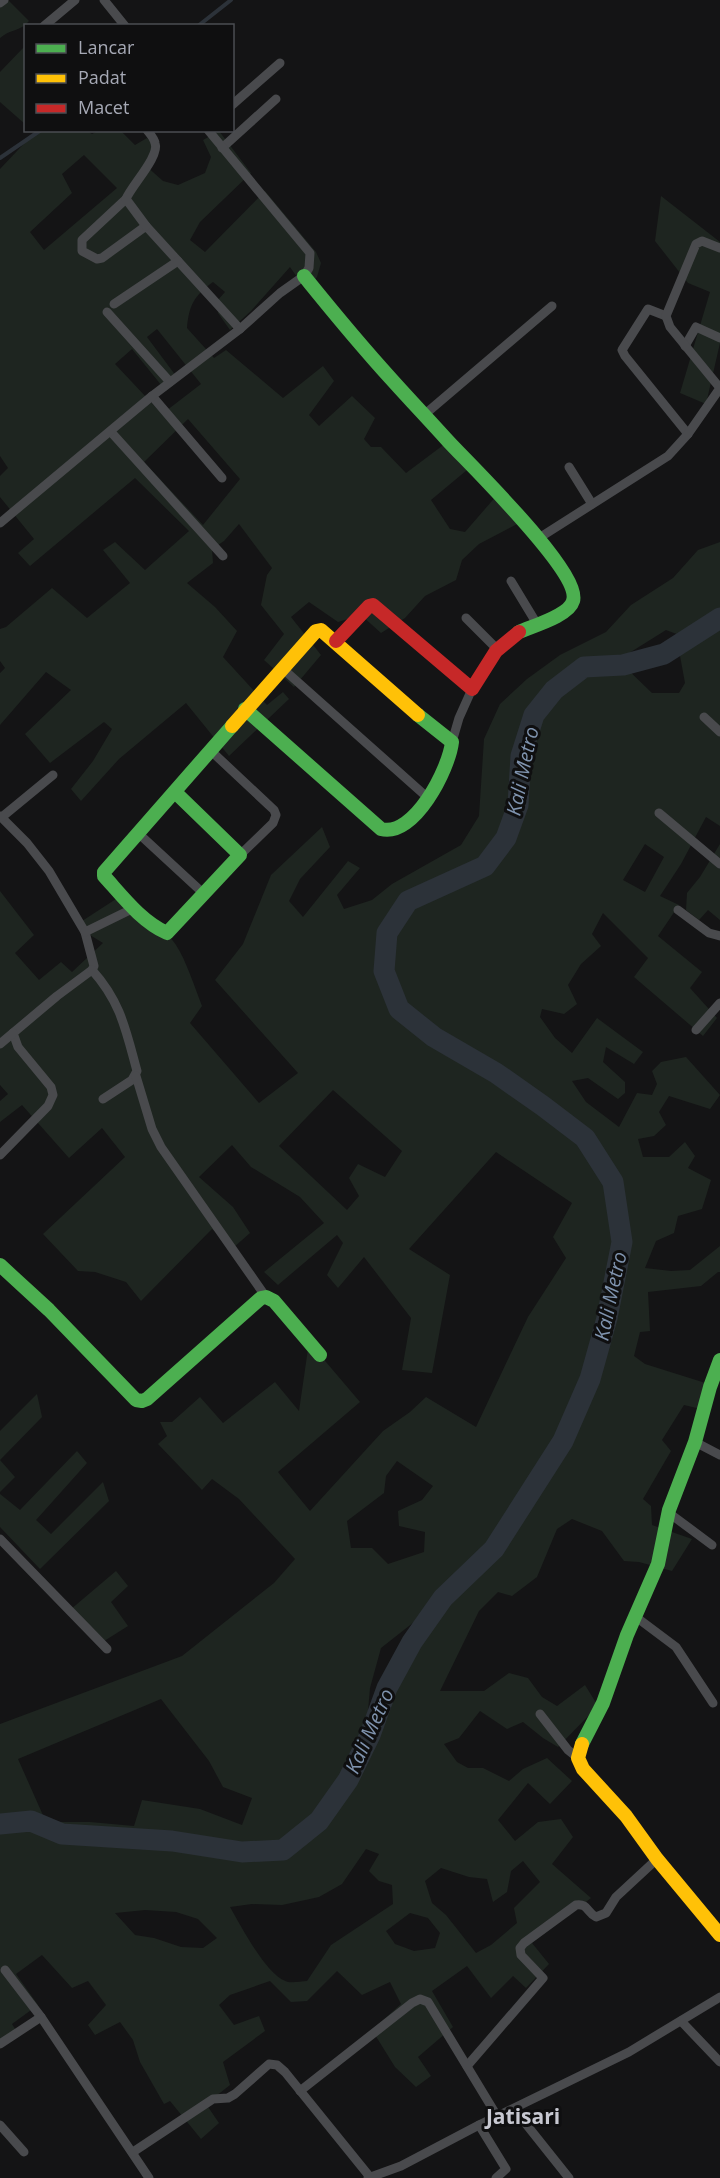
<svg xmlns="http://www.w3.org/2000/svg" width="720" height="2178" viewBox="0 0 720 2178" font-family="'Open Sans',sans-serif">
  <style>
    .green { fill: #1e2520; fill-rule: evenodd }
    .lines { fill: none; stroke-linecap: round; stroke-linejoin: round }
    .stream { stroke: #2c3239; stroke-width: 4 }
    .river { stroke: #2c3239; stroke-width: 21 }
    .street { stroke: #494a4d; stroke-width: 9 }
    .fast { stroke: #4caf50; stroke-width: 14 }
    .slow { stroke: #ffc107; stroke-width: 14 }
    .jam { stroke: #c62828; stroke-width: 14 }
    .labels { text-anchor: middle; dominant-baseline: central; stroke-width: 6; stroke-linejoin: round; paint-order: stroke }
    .water-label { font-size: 20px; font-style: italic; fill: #7f93ae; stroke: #0f0f10 }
    .quarter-label { font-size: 21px; font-weight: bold; fill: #c7c8d1; stroke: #0f0f10 }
  </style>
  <rect width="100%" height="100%" fill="#141415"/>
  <!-- green -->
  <g class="green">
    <path d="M8,0L29,21C20,32 10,29 0,38V6Z"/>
    <path d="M25,46V124L0,102V72Z"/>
    <path d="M33,131H88L92,134L98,131H121L135,145L147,138L159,149L145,165L163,181L178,185L205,173L211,157L203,140L219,131L251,173L200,222L190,240L205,252L265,191L316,252L321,263L317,277L306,290L290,267L251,311L230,330L218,313L217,301L225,292L213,282C194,296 189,305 187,328L214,358L226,350L283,398L323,366L334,381L309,415L319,426L352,396L375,418L364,439L371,447H381L406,473L450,440L473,465L431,500L450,529L465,532L498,494L525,520L479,544L462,560L456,580L425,596L405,618L381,633L361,615L338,622L309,602L291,617L321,655L294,687L264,660L284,634L261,605L267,575L272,568L239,524L224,541L212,549L213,563L187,583L215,607L237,631L223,657L267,705L283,692L289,699L229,756L186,703L119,759L81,801L71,789L93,761L112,729L104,722L50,763L25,734L71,690L46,672L0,725V673L5,668L0,661V629L6,627L52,588L87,618L130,583L103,550L115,542L145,570L189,531L135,478L30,566L18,553L34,539L0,497V476L8,468L0,456V169L35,132ZM84,155L117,188L44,250L30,232L72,193L62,174ZM157,329L201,384L162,414L115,364L132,349L166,391L179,380L147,337ZM188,419L240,479L203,525L144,462Z"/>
    <path d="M661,196L720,242V343L706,404L680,393L710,292L688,283L655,241Z"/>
    <path d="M720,542V826L706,817L681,864L660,896L679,905L658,936L702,972L690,988L717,1018L703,1036L634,977L648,958L603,913L592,934L601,946L581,964L568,985L577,1004L564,1014L542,1009L540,1017L555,1038L572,1053L597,1018L643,1052L634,1064L606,1047L603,1062L625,1082V1093L618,1099L588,1078L572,1081L586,1102L619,1127L637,1093L652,1095L657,1084L652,1071L661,1062L686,1057L720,1095L710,1109L669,1096L659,1112L666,1125L654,1136L638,1139L643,1157H669L685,1142L695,1156L688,1168L711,1180L702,1209L678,1216L674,1233L656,1241L645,1268L671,1271L690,1270L720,1246V1272H718L701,1286L648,1292L650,1331L640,1332L634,1356L645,1364L715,1386L705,1410L684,1405L662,1440L671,1451L643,1499L651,1506L652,1525L692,1539L672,1571L639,1562L624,1561L602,1531L572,1519L557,1529L537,1577L512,1596L498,1592L479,1611L440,1691H484L509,1673L528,1678L542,1697L557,1706L585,1685L598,1706L558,1747L543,1738L523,1722L507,1729L480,1711L459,1738L444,1744L457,1762L468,1768H483L509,1781L523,1769L547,1758L572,1781L550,1804L528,1783L498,1820L515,1841L538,1822L561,1819L573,1837L552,1864L591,1898L532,1943L549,1964L526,1988L513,1976L491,1998L467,1966L432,1991L453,2027L418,2057L431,2076L416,2087L395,2067L372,2030L401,2004L390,1982L362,1995L337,1971L307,2001L291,2002L270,1981L230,1995L219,2005L234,2025L259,2016L265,2031L223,2062L230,2085L206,2104L219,2123L201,2139L170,2101L164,2104L140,2062L133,2040L120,2022L95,2035L88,2025L106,2005L88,1981L72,1988L42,1955L16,1974L38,2005L12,2024L17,2032L0,2045V1724L182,1656L274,1583L295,1559L239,1499L212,1479L202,1490L158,1444L167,1436L160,1422H172L200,1397L223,1423L275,1382L299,1411L309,1342L360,1402L278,1472L310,1511L383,1431L410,1412L426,1397L476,1427L528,1317L566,1258L553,1237L572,1203L496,1152L409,1249L450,1275L432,1373L402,1370L411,1318L364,1257L338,1288L327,1275L343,1243L337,1235L278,1285L264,1272L324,1223L300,1197L251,1167L232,1145L199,1177L233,1207L250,1233L233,1248L212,1229L141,1301L126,1282L95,1272L78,1271L43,1234L125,1157L102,1128L69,1158L22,1105L0,1122V1101L8,1094L0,1085V891L34,935L15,953L39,980L61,962L72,972L103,943L85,932L79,923L116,899C135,910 164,926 176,945C186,960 195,988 202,1006L190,1023L259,1103L298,1073L215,980L243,944L271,875L322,827L330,847L300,879L289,901L303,917L348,861L360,868L337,895L344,909L372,900L392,884L461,845L479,816L484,739L500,704L527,679L560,655L606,632L631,605L673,578L698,550ZM666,630L687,638L678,645L685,683L679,693H652L623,665H610ZM645,844L664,857L645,892L623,880ZM333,1090L402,1151L385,1177L358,1164L349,1178L359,1196L347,1210L279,1146ZM397,1461L433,1486L422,1500L398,1511L399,1526L425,1532L424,1552L388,1564L372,1548H351L347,1521L384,1493L386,1476ZM442,1600L412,1642L387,1688L370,1735L366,1734L370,1688L381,1648ZM161,1699L209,1761L223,1787L252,1798L242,1825L200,1809L142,1800L134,1826L90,1822H46L18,1759ZM366,1849L379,1854L369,1871L379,1881L392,1885L393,1904L331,1945L307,1981C302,1981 294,1983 288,1982C267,1977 241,1926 230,1907L252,1904L282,1905L319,1897L342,1884ZM523,1861L540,1882L514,1908L517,1923L491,1945L476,1953L446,1915L432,1903L425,1881L441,1868L469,1877L487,1879L493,1902L507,1892L511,1871ZM145,1910L176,1912L198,1919L217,1938L203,1948L181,1947L154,1938L135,1935L115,1913ZM410,1913L428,1918L440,1933L435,1948L414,1951L395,1944L386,1931Z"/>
    <path d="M720,844V920L708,910L699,920L686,910L687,893L700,877Z"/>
    <path d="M37,1394L42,1417L0,1460V1431Z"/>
    <path d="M77,1451L87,1463L36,1520L51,1534L103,1482L109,1501L40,1569L0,1527V1494L20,1510Z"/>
    <path d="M0,1460L15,1477L0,1492Z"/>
    <path d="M116,1571L128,1586L111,1602L128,1626L101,1643L70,1610Z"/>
  </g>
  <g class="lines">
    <!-- stream -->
    <g class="stream">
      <path d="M198,26L231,0"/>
      <path d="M0,158L41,130"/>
    </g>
    <!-- river -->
    <path class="river" d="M0,1824L31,1821L62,1834L172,1841L242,1852L283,1850L319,1821L348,1780L370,1735L387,1688L412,1642L443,1598L494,1549L563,1441L590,1379L607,1318L622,1242L613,1182L585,1138L543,1106L496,1073L434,1037L399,1009L384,971L387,933L408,901L485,866L506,838L518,805L521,756L534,715L554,690L584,667L623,665L664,654L720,618"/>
    <!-- street -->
    <g class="street">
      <path d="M104,0L125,26"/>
      <path d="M0,3L4,0"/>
      <path d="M44,26L75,0"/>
      <path d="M232,105L280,63"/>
      <path d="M222,148L276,99"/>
      <path d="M126,199L82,240V251L97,259L102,258L146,226L240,329"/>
      <path d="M146,226L126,199C132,185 160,156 155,143C154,138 150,134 147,130"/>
      <path d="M114,304L178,261"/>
      <path d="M107,312L170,382"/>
      <path d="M666,316L648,309L622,350L625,356L688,434"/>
      <path d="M685,346L696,327L720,338"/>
      <path d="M152,396L222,478"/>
      <path d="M424,415L552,306"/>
      <path d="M111,432L223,556"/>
      <path d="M569,467L592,504"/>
      <path d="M0,523L152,396L240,329L280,293L304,276L309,268L310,253L208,130"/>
      <path d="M539,538L668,456L688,434L720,388L670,327L666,316L696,244L702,241L720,248"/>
      <path d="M511,581L537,624"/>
      <path d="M466,618L497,649"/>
      <path d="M282,668L428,798"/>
      <path d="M704,717L720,732"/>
      <path d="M452,742L459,718L472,689"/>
      <path d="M210,750L274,810L276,815L273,823L240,855"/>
      <path d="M659,813L720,864"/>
      <path d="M0,816L27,843L49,871L85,932L94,966L92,970L57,996L13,1033L18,1047L51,1087L53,1095L48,1106L0,1155"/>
      <path d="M2,817L53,775"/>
      <path d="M138,833L203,893"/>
      <path d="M678,910L709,933L720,936"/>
      <path d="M85,932L134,908"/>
      <path d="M92,970C121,1002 126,1031 137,1071L132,1080L103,1099"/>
      <path d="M696,1030L720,1003"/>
      <path d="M0,1044L13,1033"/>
      <path d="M136,1076L152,1129L161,1147L266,1297"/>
      <path d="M695,1442L720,1455"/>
      <path d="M669,1513L712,1545"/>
      <path d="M0,1539L107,1649"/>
      <path d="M636,1617L676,1647L713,1703"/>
      <path d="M540,1714L568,1750L578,1758"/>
      <path d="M5,1970L41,2017"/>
      <path d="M681,2021L720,2062"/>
      <path d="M0,2044L41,2017L149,2178"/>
      <path d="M467,2066L543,1978L521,1955L520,1948L524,1943L576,1905C588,1903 587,1913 596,1917L606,1913L616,1897L657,1859"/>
      <path d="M300,2091L412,2003L420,1999L428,2002L497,2116"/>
      <path d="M514,2109L569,2178"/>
      <path d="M0,2125L24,2152"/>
      <path d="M479,2125L506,2169L496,2178"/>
      <path d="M133,2152L213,2099L228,2098L235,2094L269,2064L277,2065L285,2072L370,2177"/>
      <path d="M368,2178L401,2166L479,2125L629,2052L720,1997"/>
    </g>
    <!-- fast -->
    <g class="fast">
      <path d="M304,276C333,312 362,347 393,381C411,401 430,421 448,441C470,465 582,573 573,601C569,616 532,626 519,632"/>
      <path d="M245,709L381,829C414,838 449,769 452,742L418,715"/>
      <path d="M175,792L240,855L167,933C141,921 123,897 104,876V872L232,726"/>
      <path d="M0,1265L49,1310L136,1400L142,1401L147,1399L261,1298L266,1297L274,1301L320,1355"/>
      <path d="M582,1744L603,1703L627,1635L658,1564L669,1510L695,1442L710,1387L720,1360"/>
    </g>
    <!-- slow -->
    <g class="slow">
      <path d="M232,726L316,631L321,630L418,715"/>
      <path d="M582,1744L578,1758L583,1769L626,1816L657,1859L720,1935"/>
    </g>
    <!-- jam -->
    <path class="jam" d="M336,641L369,606L373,605L472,689L496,651L519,632"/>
  </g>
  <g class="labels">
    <!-- water labels -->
    <g class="water-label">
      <text transform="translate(522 771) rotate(-78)">Kali Metro</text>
      <text transform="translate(610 1296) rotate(-78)">Kali Metro</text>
      <text transform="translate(369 1731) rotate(-66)">Kali Metro</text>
    </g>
    <!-- quarter labels -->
    <g class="quarter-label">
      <text x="523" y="2116">Jatisari</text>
    </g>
  </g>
  <!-- legend -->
  <rect x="24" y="24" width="210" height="108" fill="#0f0f10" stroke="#4b4d52" stroke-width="1.5"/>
  <rect x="36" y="44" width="30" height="9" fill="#4caf50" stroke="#4b4d52" stroke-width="1.5"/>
  <text x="78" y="54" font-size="18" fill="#a6a9b5">Lancar</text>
  <rect x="36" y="74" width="30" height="9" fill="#ffc107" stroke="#4b4d52" stroke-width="1.5"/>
  <text x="78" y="84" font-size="18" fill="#a6a9b5">Padat</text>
  <rect x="36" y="104" width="30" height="9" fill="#c62828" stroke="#4b4d52" stroke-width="1.5"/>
  <text x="78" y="114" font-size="18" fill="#a6a9b5">Macet</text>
</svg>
